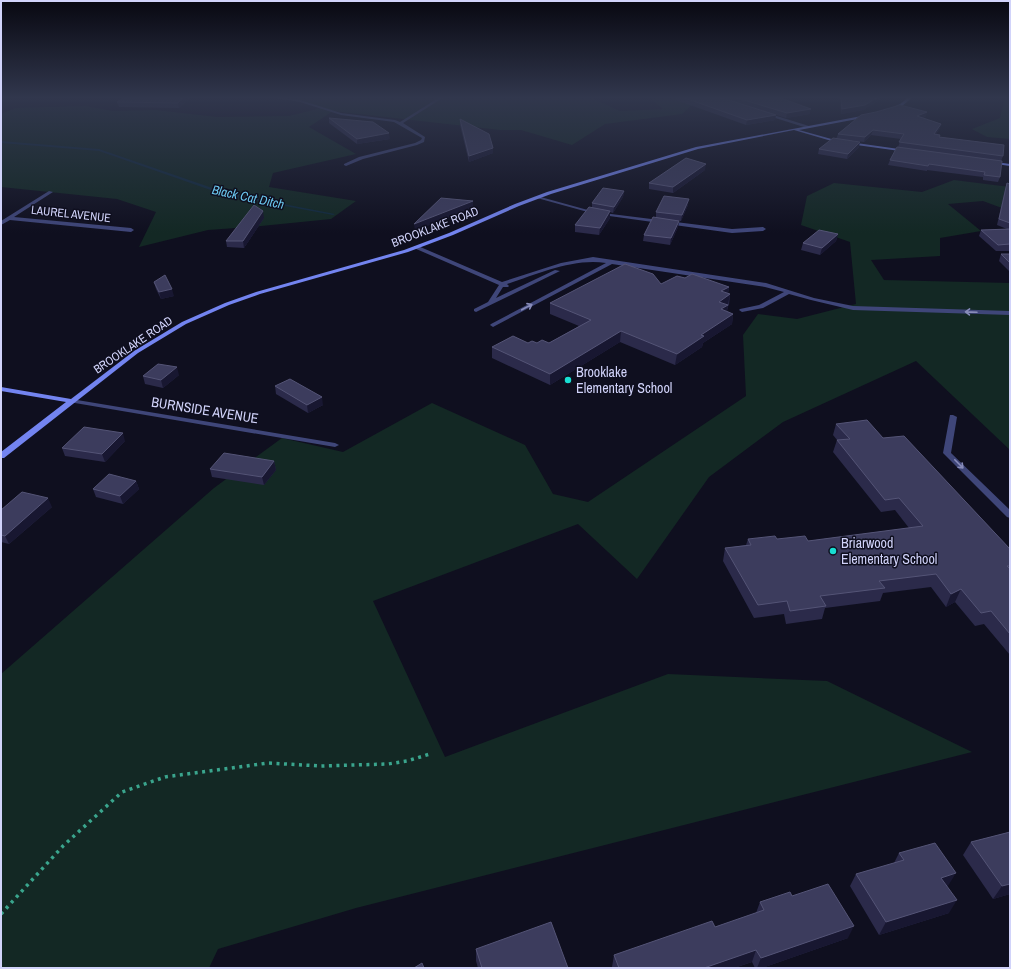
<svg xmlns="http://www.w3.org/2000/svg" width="1011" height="969" viewBox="0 0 1011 969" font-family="'Archivo Narrow',sans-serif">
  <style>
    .green { fill: #132824 }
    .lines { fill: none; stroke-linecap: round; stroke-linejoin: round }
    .stream { fill: #122b3f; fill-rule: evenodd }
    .path { stroke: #3aa58d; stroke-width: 3.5; stroke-dasharray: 3 4.5; stroke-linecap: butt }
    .lane { fill: #3f4679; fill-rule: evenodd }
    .street { fill: #3f4679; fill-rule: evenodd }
    .secondary { fill: #7384f0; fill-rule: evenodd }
    .wall { fill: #2b2a4a }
    .shaded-wall { fill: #181731 }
    .building { fill: #3c3c5d; stroke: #545476 }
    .oneway { stroke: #888cba }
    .poi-dot { fill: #18dfd3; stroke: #0f0f1f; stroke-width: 1.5 }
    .labels { text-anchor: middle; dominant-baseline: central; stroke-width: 3; stroke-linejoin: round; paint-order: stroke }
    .far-street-label { font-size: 12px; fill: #d1d3fa; stroke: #0f0f1f }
    .far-water-label { font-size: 13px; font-style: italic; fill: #6bc7ef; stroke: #0f0f1f }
    .poi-label { font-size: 14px; fill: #d1d3fa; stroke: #0f0f1f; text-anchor: start }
    .street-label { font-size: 14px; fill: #d1d3fa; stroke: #0f0f1f }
  </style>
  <rect width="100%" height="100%" fill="#0f0f1f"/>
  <!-- green -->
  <g class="green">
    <path d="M267,97H589L620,111L663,109L649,97H700L682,114L605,124L572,145L521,130H500L333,111L309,127L356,154L273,173L269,187L356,201L331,219L261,226L208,230L139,247L156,212L117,199L1,187V114L15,108L85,106L113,111L156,110L217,117L289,116L321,108L289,98Z"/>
    <path d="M1005,97H1010V139L987,137L972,129L1000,118Z"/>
    <path d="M954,180L1010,187V211L983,201L948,204L981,231L940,238V256L871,260L884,280L1010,283V450L916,361L783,422L709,477L637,579L578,524L373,601L445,757L668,674L827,681L972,752L356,908L218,949L209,968H1V674L214,488L282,438L343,452L432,403L525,445L553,494L588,502L746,396L743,335L758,314L797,319L856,304L850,242L801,225L807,196L834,183L922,192Z"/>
  </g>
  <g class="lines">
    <!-- stream -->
    <path class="stream" d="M1,141L99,149L227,193L335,214L333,215L225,195L99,151L1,143Z"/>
    <!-- path -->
    <path class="path" d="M1,914L63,846L122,792L165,777L268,763L321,766L388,764L407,761L430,754"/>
    <!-- lane -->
    <g class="lane">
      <path d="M414,246H418L502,282L561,263L593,257L766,283L814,298L853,306L1010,311V315L853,310L811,300L789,294L763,308L742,312L739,310L740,309L759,305L784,292L765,287L612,264L493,327L490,325L491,324L606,263C573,258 538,274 507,284L509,286L508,287H503L496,298L555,270L560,271L476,312L474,311V309L488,302L499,285L414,248Z"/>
      <path d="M950,415H953L957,417L951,453L1010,510V518L1007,517L943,453Z"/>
    </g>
    <!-- street -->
    <g class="street">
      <path d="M269,97L300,100L341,113L395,120L400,122L440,97H444L403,123L425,137L424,142L417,145L363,159L346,166L344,165V164L359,157L415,143L421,140L422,138L394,122L341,115L300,102Z"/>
      <path d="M767,113L809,126L810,127L807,128L766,115Z"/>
      <path d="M49,191L53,192L14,217L131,228L134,230L131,232L10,220L1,225V221Z"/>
      <path d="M537,196L595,212L732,229L763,227L766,229L763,231L732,233L595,214L537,198Z"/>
      <path d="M71,399L335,443L339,445L335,447L69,402L67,401Z"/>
    </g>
    <!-- secondary -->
    <g class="secondary">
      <path d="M909,97H913L902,106L891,110L889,109L900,104Z"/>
      <path d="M867,115L868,117L799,130L835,140L906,150L908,151L907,152L835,142L794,130L698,149L551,194L519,206L453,235L408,252L260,294L229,305L186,324L138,353L4,458H1V452L66,402L1,391V387L71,399L134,351L182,322L225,303L256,292L404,250L449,233L515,204L547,192L696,147Z"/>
      <path d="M989,161L1010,164V166L989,163Z"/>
    </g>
  </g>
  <!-- wall -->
  <g class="wall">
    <path d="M190,97L179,108L119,107L117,102Z"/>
    <path d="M676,97H778L810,114L786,118L776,115L775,120L746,125L676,100Z"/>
    <path d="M840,97H884L863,110L841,114Z"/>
    <path d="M926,116L923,118L940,128L936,134L940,137L1003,156L1001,161L1000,177L998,182L983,180V177L927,170V171L888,165L890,160L898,147L901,139L871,135L864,142L848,140L859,147L847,159L818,154L819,149L836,139L838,134Z"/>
    <path d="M329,118L390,139L357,144L329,123Z"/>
    <path d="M460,119L493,153L469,162L460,125Z"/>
    <path d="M705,170L673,193L649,189V183Z"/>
    <path d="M1007,183L1010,184V251H996L979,236L981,230L1007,229L997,225L1005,189Z"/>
    <path d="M624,191L623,197L613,213L610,212V218L599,235L575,232V225L592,208V203Z"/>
    <path d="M688,205L681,221H679L678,227L670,245L643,241L644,235L656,218V212Z"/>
    <path d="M264,218L244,248L227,247L226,241Z"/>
    <path d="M838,234L836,241L820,255L801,250L803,243Z"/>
    <path d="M1001,254H1010V272L999,261Z"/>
    <path d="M685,278L729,287L728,294H730L729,305L728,306L727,311L733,314L732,324L703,343L702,347L675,365L620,342L550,385L492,358V347L528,343H549L579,326L550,314V303L661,284Z"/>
    <path d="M154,282L174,296L161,299L156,289Z"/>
    <path d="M179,375L163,388L145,384L143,376Z"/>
    <path d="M275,386L323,405L308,413L276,394Z"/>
    <path d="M836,424L883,438L1010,549V655L984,624L975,626L955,602L946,607L931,587L883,593L880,601L825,608L822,619L786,624L784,614L754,618L723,561L725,548L746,545L748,539L808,541L909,528L895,510L881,512L833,452L837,440L833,435Z"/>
    <path d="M125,441L105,462L65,456L62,448Z"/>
    <path d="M274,461L276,470L264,485L212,477L210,469Z"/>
    <path d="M136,481L139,489L123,504L96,497L93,489Z"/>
    <path d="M52,507L9,544L1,542V510Z"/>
    <path d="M1010,832V894L993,899L963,855L971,842Z"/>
    <path d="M899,853L948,886H947L949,913L879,935L850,886L856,874L894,863Z"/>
    <path d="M792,896L848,938L762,968H755L752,962L734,968H612V967L614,955L715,927L756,913L760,902Z"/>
    <path d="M476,949L568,968H478L476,961Z"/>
  </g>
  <!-- shaded-wall -->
  <g class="shaded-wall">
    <path d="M183,97H190L179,108L178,103Z"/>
    <path d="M878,97H884L863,110L841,114L842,109Z"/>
    <path d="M811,109L810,114L786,118L787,113Z"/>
    <path d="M927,112L926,116L915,120L917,116Z"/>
    <path d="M776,115L775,120L746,125L747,120Z"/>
    <path d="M941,124L940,128L932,139L934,134Z"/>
    <path d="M873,130L871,135L864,142L865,137Z"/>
    <path d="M389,133L390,139L357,144V139Z"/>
    <path d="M860,142L859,147L847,159L848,154Z"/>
    <path d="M493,148V153L469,162V156Z"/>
    <path d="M706,164L705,170L673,193V187Z"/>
    <path d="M624,191L623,197L613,213L614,207Z"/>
    <path d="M689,199L688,205L681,221L682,215Z"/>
    <path d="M473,201V208L415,231L414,224Z"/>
    <path d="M263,211L264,218L244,248L243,241Z"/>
    <path d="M610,211V218L599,235L600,228Z"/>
    <path d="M679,221L678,227L670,245L671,238Z"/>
    <path d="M838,234L836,241L820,255L822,248Z"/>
    <path d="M729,287L727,297L730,294L726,315L717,312L721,291Z"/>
    <path d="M172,289L174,296L161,299L159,292Z"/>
    <path d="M733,314L732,324L703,343L702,347L675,365L677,354L701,335Z"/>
    <path d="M621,331L620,342L550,385V374Z"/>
    <path d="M177,367L179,375L163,388L161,380Z"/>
    <path d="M322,397L323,405L308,413L307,405Z"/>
    <path d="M123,433L125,441L105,462L102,454Z"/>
    <path d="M274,461L276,470L264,485L262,477Z"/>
    <path d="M136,481L139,489L123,504L120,496Z"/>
    <path d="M48,498L52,507L9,544L5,536Z"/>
    <path d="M961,589L955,602L946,607L951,594Z"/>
    <path d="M956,873L948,886L934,890L941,878Z"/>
    <path d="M1010,884V894L993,899L1002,886Z"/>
    <path d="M957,900L949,913L879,935L886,922Z"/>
    <path d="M854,926L848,938L762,968H757L761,958Z"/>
    <path d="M756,950L752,962L734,968H704Z"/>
  </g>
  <!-- building -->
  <g class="building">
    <path d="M125,97H183L178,103L117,102Z"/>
    <path d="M682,97H719L776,115L747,120Z"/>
    <path d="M734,97H778L811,109L787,113Z"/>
    <path d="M841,97H878L865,105L842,109Z"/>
    <path d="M900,105L927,112L917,116L941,124L934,134L940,135L939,137L1004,145L1003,156L899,142L904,134L873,130L865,137L838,134L861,115L876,112Z"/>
    <path d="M329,118L373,122L389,133L357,139Z"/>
    <path d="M460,119L489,134L493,148L469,156Z"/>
    <path d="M833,138L860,142L848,154L819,149Z"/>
    <path d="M897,147L1002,161L1000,177L984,175L985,172L929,164L928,166L890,160Z"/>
    <path d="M686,158L706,164L673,187L649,183Z"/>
    <path d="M1007,183L1010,184V223L999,219Z"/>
    <path d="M603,188L624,191L614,207L592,203Z"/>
    <path d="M664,196L689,199L682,215L656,212Z"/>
    <path d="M441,198L473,201L414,224Z"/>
    <path d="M254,205L263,211L243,241H226Z"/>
    <path d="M589,207L610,211L600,228L575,225Z"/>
    <path d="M653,217L679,221L671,238L644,235Z"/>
    <path d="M1010,229V244L998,245L981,230Z"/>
    <path d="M819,230L838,234L822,248L803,243Z"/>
    <path d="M1001,254H1010V263Z"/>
    <path d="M625,264L653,274L661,284L677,276L685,278L692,274L729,287L721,291L730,294L719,302L728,305L721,309L733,314L701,335L704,336L677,354L621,331L550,374L492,347L513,336L528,343L532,341L537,343L542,340L549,343L591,320L550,303Z"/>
    <path d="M165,275L172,289L159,292L154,282Z"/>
    <path d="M158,364L177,367L161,380L143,376Z"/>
    <path d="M290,379L322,397L307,405L275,386Z"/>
    <path d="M867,420L883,438L904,436L1010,549V566H1007L1010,569V634L991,611L981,613L961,589L951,594L936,574L879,581L885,588L820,596L826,606L790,611L787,601L758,605L725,548L751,545L748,539L775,536L777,539L805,536L808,541L923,526L899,498L885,500L837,440L850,439L836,424Z"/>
    <path d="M84,427L123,433L102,454L62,448Z"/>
    <path d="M224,453L274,461L262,477L210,469Z"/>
    <path d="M109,474L136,481L120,496L93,489Z"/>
    <path d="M22,492L48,498L5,536L1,535V510Z"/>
    <path d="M1010,832V884L1002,886L971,842Z"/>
    <path d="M935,843L956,873L941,878L957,900L886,922L856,874L904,860L899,853Z"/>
    <path d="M828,884L854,926L761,958L756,950L704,968H619L614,955L712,921L715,927L764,910L760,902L790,892L792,896Z"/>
    <path d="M551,922L568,968H482L476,949Z"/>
    <path d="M422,963L424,968H414Z"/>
  </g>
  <!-- one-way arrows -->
  <defs><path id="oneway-shaft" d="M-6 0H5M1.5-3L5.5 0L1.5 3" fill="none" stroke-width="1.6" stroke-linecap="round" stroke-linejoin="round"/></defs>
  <g class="oneway">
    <use href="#oneway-shaft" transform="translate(527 307) rotate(-28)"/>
    <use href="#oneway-shaft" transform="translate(971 312) rotate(-178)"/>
    <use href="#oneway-shaft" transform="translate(959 464) rotate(45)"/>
  </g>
  <!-- sky -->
  <linearGradient id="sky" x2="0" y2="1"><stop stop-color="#080811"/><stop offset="0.42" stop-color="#31374d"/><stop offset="1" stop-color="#31374d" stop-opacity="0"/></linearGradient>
  <rect width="1011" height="233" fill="url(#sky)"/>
  <!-- markers -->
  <g class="poi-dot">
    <circle cx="568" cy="380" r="4"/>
    <circle cx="833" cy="551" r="4"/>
  </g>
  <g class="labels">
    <!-- far-street labels -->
    <g class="far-street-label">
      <text transform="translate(71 214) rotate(6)">LAUREL AVENUE</text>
      <text transform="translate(435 227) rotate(-21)">BROOKLAKE ROAD</text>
      <text transform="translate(133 345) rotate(-34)">BROOKLAKE ROAD</text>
    </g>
    <!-- far-water labels -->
    <g class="far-water-label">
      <text transform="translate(248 197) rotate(12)">Black Cat Ditch</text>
    </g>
    <!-- poi labels -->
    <g class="poi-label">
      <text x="576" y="372">Brooklake<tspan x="576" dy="16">Elementary School</tspan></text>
      <text x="841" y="543">Briarwood<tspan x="841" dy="16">Elementary School</tspan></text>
    </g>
    <!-- street labels -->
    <g class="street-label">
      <text transform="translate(205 410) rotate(9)">BURNSIDE AVENUE</text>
    </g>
  </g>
  <!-- border -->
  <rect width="1011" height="969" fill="none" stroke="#d1d3fa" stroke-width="4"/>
</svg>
